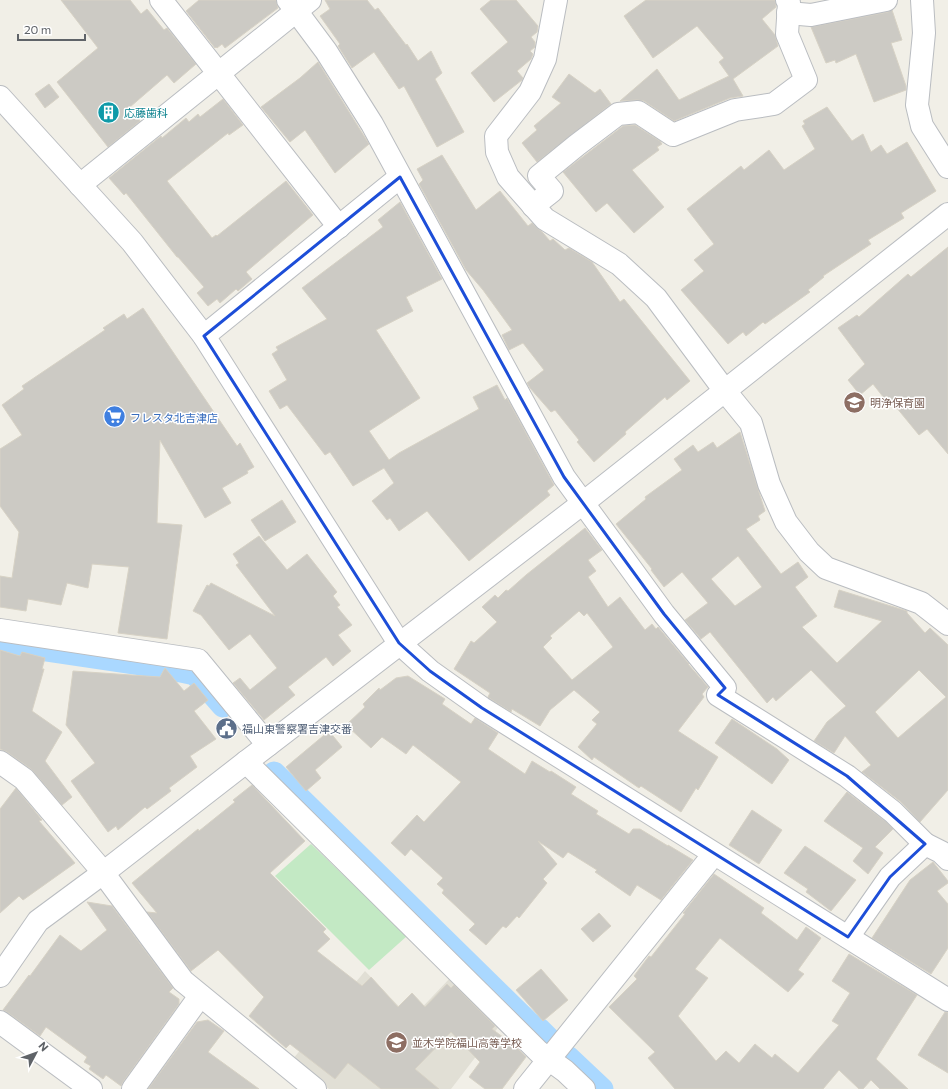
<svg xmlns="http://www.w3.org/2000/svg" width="948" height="1089" viewBox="0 0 948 1089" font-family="Commissioner,'Noto Sans JP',sans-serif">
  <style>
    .education { fill: #e1dfd5 }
    .green { fill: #c3e9c4 }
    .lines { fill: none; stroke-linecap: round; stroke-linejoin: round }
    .canal { stroke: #aad8ff; stroke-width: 23 }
    .building { fill: #cccac4; stroke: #d7d2c5; fill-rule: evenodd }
    .minor-casing { stroke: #babdc1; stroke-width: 24 }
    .minor { stroke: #fff; stroke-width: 22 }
    .marked { fill: none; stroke: #1d4ed8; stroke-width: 3; stroke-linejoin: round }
    .labels { text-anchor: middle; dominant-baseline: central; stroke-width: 3; stroke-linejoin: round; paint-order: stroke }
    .culture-label { font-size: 11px; fill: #0d838f; stroke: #fff; text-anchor: start }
    .education-label { font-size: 11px; fill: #785e54; stroke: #fff; text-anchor: start }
    .shop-label { font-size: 11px; fill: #366cbe; stroke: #fff; text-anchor: start }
    .service-label { font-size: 11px; fill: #4e5e75; stroke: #fff; text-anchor: start }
  </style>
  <rect width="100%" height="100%" fill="#f1efe7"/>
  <!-- education -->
  <path class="education" d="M365,971L411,1019L452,976L500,1025L451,1089H329L293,1059Z"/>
  <!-- green -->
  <path class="green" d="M311,844L407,936L369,970L275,876Z"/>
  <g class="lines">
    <!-- canal -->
    <g class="canal">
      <path d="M0,643L162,667L195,674L223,706"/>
      <path d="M274,773L529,1023L539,1029L550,1040"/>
      <path d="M568,1057L602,1089"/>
    </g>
  </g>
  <!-- building -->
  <g class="building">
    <path d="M61,0H130L141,14L147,9L164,30L167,28L196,64L174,83L167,75L130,107L140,121L108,147L57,82L98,48Z"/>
    <path d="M199,0H276L278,8L225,48L222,44L217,48L216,47L215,48L186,11Z"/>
    <path d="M325,0H367L375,10L378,8L406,45L407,44L418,61L431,51L442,73L435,79L464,132L437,147L404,86L399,89L374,52L352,68L338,46L340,44L320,16L330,9Z"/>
    <path d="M491,0H516L538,26L537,32L531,37L535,42V47L530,51L533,54L531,59L517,71L523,78L522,80L494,102L471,73L508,42L480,9Z"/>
    <path d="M646,0H775L776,7L762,19L775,35L778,46L733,79L743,96L730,98L674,121L644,101L637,100L620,101L657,69L679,100L729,76L719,62L724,58L697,26L653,58L624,16Z"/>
    <path d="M892,10L902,40L891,43L906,86V90L874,102L856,54L836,63L835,60L826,63L811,27L888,12Z"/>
    <path d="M318,62L369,144L335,173L305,130L290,142L261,107L300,78Z"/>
    <path d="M569,74L595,93L600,89L611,104L537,162L522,143L537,130L534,126L561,103L552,97Z"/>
    <path d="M49,84L59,97L45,108L35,94Z"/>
    <path d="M223,99L243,125L229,135L228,133L167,181L212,238L216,235L217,236L286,181L313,215L246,272L252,279L238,291L236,289L220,303L217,299L208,306L197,293L204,287L178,257H177L126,193L124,195L109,178L161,136L162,138L186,118L189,122L198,114L200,117Z"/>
    <path d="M827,107L852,141L863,134L871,152L881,145L887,154L907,142L936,191L901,213L904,218L868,240L871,244L823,276L824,277L808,290L810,292L765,324L763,322L746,336L743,332L728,344L681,290L704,271L694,260L714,244L687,209L741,166L744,170L769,150L784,170L815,149L802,126L805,124L803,121Z"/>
    <path d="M635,125L660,141L662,144L657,147L659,150L632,170L664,207L634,233L607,203L596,212L563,172L623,126Z"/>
    <path d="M442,155L476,210L500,191L528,226L532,223L543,233L550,241L553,239L565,250L569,248L592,262L620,302L624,299L690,381L667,400L665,397L625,432L626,434L594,462L577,442L579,440L555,410L551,412L530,388L527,383L544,370L523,343L509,350L502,335L512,330L483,290L466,270L419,184L423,180L417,169Z"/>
    <path d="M400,202L442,279L406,297L413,311L376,330L420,398L369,431L389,460L399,453L479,409L473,397L497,385L505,400L507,398L554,485L547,491L550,495L469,561L427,511L399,531L390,518L387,520L372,501L394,483L384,468L353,486L330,452L325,455L287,405L280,409L269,391L287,380L272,354L278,350L276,347L327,319L302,288L383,227L378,220Z"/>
    <path d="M948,247V454L927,429L919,435L887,396L884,398L873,384L860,395L848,380L865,364L838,328L857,315L859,317L908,274L911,277Z"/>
    <path d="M143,308L237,446L240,443L254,467L247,471L248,473L222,488L231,503L205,518L160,440L157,523L182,525L167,639L118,633L129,567L92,564L88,588L67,583L61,605L28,599L26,611L0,607V576L12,578L19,532L0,506V449L22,435L2,405L24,389L22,386L105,330L103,328L124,314L127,319Z"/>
    <path d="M740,432L765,511L758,516L760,520L746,529L781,574L798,562L808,577L795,587L817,616L802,627L837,663L882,621L834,607L839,590L907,611V613L925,633L930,628L948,645V790L920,822L901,802L862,772L871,765L845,736L834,753L814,741L827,722L846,706L811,670L776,701L773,697L767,703L710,632L701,639L685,620L708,603L682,572L664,587L651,570L652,569L616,524L646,499L645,497L682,470L674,459L693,445L698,452L713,442L717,448ZM738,556L762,587L735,606L711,579ZM919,670L946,697L898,738L875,712Z"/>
    <path d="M282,500L296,522L265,541L251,520Z"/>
    <path d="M585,528L602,550L588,560L596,571L588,577L608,607L620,597L645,630L652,624L656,629L658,627L689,664H688L708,687L702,694L704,697L678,731L718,757L698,790L696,788L681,812L641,786L639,788L594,757L592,760L578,747L597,724L592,720L600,712L574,690L550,710L540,726L512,709L511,712L489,698L488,697L490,693L454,669L471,641L474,643L497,622L482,607L495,595L498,598L506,590L508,591L526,575ZM579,611L584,616L587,613L613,647L572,680L543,647L552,638L550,636Z"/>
    <path d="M259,536L287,570L307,554L337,592L333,596L340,605L337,607L352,625L338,635L351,651L333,666L326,657L288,687L295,695L264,720L233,683L240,678L250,690L277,668L250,634L229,650L201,615L193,611L207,585L209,586L211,583L275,616L236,565L239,563L233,554Z"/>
    <path d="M0,650L20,656L22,652L45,658L42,669H44L32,711L62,732L45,761L72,797L62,805L31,769L7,752L0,749Z"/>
    <path d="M165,668L184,691L194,683L208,700L194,711L216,739L190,756L197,767L169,788L171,791L147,809L145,807L118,830L116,826L108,832L71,781L95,763L66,725L73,671L160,677Z"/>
    <path d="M408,676L445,699L442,704L471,724L475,718L498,733L488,749L525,774L532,761L550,772L551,771L576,787L571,794L598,811L596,814L629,834L633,829H640L668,846V845L693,860L661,900L637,885L630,896L595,872L597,870L568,852L563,858L538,841L557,864L543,879L547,883L519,918L517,916L506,928L503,926L486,945L469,930L475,924L442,893L444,890L437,884L443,878L411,849L405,856L391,843L417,815L424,822L461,782L413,745L406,754L382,737L371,748L346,725L365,707L363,704L379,688L380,690L396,678Z"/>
    <path d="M732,719L777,749L789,760L772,784L715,743Z"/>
    <path d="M329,731L342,747L315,770L321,778L306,791L286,767Z"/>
    <path d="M252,785L305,841L270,873L326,929L323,932L330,939L317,951L362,986L371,977L398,1007L412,993L425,1007L447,984L451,988L454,985L495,1026L492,1029L515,1046L526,1057L502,1089H485L469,1077L480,1062L451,1032L415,1069L439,1089H381L348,1063L335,1079L290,1044L286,1048L249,1016L264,997L218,950L191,971L147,912L157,913L132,883L198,829L199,831L235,802L233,800Z"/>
    <path d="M16,788L42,820L39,821L75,863L23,900L19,896L0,913V809Z"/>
    <path d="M847,792L885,821L893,829L875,847L883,853L868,874L853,861L863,848L824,821Z"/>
    <path d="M752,810L782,830L759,864L729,845Z"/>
    <path d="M805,846L856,880L831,911L806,892L808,889L784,873Z"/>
    <path d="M933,862L948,881V883L937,891L948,904V948L931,974L872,938L910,880Z"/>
    <path d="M714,874L764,908L761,913L797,940L806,927L821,938L798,970L804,974L788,992L720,938L695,969L708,978L678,1016L716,1061L726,1051L739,1063L755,1044L772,1058L775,1054L798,1073L839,1025L832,1021L850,993L832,981L849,954L917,995L876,1059L908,1089H880L871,1080L863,1089H859L839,1070L823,1089H675L648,1058L655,1052L609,1007L637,979L634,976L649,956L651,957L685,914L683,913Z"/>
    <path d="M87,902L112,906L173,988L169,992L179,999V1004L123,1082L121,1086L106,1075L103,1079L89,1069L91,1066L84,1062L87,1057L46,1027L40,1036L7,1012L3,1010L29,975L30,976L60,935L81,951L107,930Z"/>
    <path d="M599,913L611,926L593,942L581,929Z"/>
    <path d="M541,969L568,1000L543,1021L516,990Z"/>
    <path d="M945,1012H948V1073L918,1055Z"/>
    <path d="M208,1020L224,1031L208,1052L259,1089H148L197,1022Z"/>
  </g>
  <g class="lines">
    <defs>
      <g id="minor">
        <path d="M161,0L339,227"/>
        <path d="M288,0L326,51L372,124L564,477L664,614L725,688L718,695L847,776L893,812L925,844"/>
        <path d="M556,0L545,59L530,92L496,136L497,152L508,177L545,219L619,264L656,298L725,391L751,423L769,484L786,522L809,552L826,568L921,603L948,624"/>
        <path d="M922,0L924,33L917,105L922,126L948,167"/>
        <path d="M788,13L811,15L886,0"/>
        <path d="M0,97L132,242L204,336L399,643L430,671L482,708L948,1000"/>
        <path d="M80,185L310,0"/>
        <path d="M533,206L552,191L539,176L577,145L618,114L638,112L673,135L735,110L774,104L806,80L787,34L789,3L787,0"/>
        <path d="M204,336L400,177"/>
        <path d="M0,630L198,660L268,745"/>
        <path d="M0,762L24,779L98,866L183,981L315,1089"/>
        <path d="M246,762L539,1052L565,1071L584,1089"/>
        <path d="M848,937L890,877L925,844L941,852L948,859"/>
        <path d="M0,976L38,921L103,873L246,762L583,503L948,214"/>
        <path d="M0,1022L91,1089"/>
        <path d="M133,1089L200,996"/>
        <path d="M525,1089L714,854"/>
      </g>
    </defs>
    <!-- minor casing -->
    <use href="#minor" class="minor-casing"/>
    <!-- minor -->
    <use href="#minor" class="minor"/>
  </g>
  <!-- marked area -->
  <path class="marked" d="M400,177L564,477L664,614L725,688L718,695L847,776L925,844L890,877L848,937L482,708L430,671L399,643L204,336Z"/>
  <!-- icons -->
  <defs>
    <symbol id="building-disc" viewBox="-11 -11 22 22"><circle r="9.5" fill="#0f9aa8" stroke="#fff"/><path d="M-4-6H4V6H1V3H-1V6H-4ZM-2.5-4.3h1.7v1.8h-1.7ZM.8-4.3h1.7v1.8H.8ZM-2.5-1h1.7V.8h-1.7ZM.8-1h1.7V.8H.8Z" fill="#fff"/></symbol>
    <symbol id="school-disc" viewBox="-11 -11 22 22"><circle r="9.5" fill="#8d6e63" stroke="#fff"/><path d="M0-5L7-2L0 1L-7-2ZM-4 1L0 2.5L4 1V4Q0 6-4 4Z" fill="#fff"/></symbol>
    <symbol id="supermarket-disc" viewBox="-11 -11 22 22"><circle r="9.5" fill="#3f7fe0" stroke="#fff"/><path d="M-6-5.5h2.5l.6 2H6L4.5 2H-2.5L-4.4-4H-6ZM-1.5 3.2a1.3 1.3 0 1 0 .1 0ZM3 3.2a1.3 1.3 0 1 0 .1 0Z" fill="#fff"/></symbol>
    <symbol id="civic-disc" viewBox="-11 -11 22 22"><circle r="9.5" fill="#5c6f8a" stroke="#fff"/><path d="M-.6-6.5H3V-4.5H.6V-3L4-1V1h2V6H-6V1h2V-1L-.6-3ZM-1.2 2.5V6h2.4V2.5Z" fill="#fff"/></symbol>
  </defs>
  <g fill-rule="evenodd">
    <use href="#building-disc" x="96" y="100" width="25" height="25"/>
    <use href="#school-disc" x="842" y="390" width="25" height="25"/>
    <use href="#supermarket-disc" x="102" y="404" width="25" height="25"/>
    <use href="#civic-disc" x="214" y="716" width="25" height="25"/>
    <use href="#school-disc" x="384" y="1030" width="25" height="25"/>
  </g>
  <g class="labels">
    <!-- culture labels -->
    <g class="culture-label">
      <text x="124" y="112">応藤歯科</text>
    </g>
    <!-- education labels -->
    <g class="education-label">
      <text x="870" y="402">明浄保育園</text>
      <text x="412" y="1042">並木学院福山高等学校</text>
    </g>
    <!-- shop labels -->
    <g class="shop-label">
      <text x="130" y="417">フレスタ北吉津店</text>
    </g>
    <!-- service labels -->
    <g class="service-label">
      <text x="242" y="728">福山東警察署吉津交番</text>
    </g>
  </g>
  <!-- north arrow -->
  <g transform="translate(36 1053) rotate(49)" stroke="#ffffff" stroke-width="3" paint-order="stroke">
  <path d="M0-3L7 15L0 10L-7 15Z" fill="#5f6368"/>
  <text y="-6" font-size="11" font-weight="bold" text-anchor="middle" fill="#5f6368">N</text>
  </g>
  <!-- scale -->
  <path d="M18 34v6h67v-6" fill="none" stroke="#5f6368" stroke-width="2"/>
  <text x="24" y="34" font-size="12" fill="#5f6368" stroke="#ffffff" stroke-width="3" paint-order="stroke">20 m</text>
</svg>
